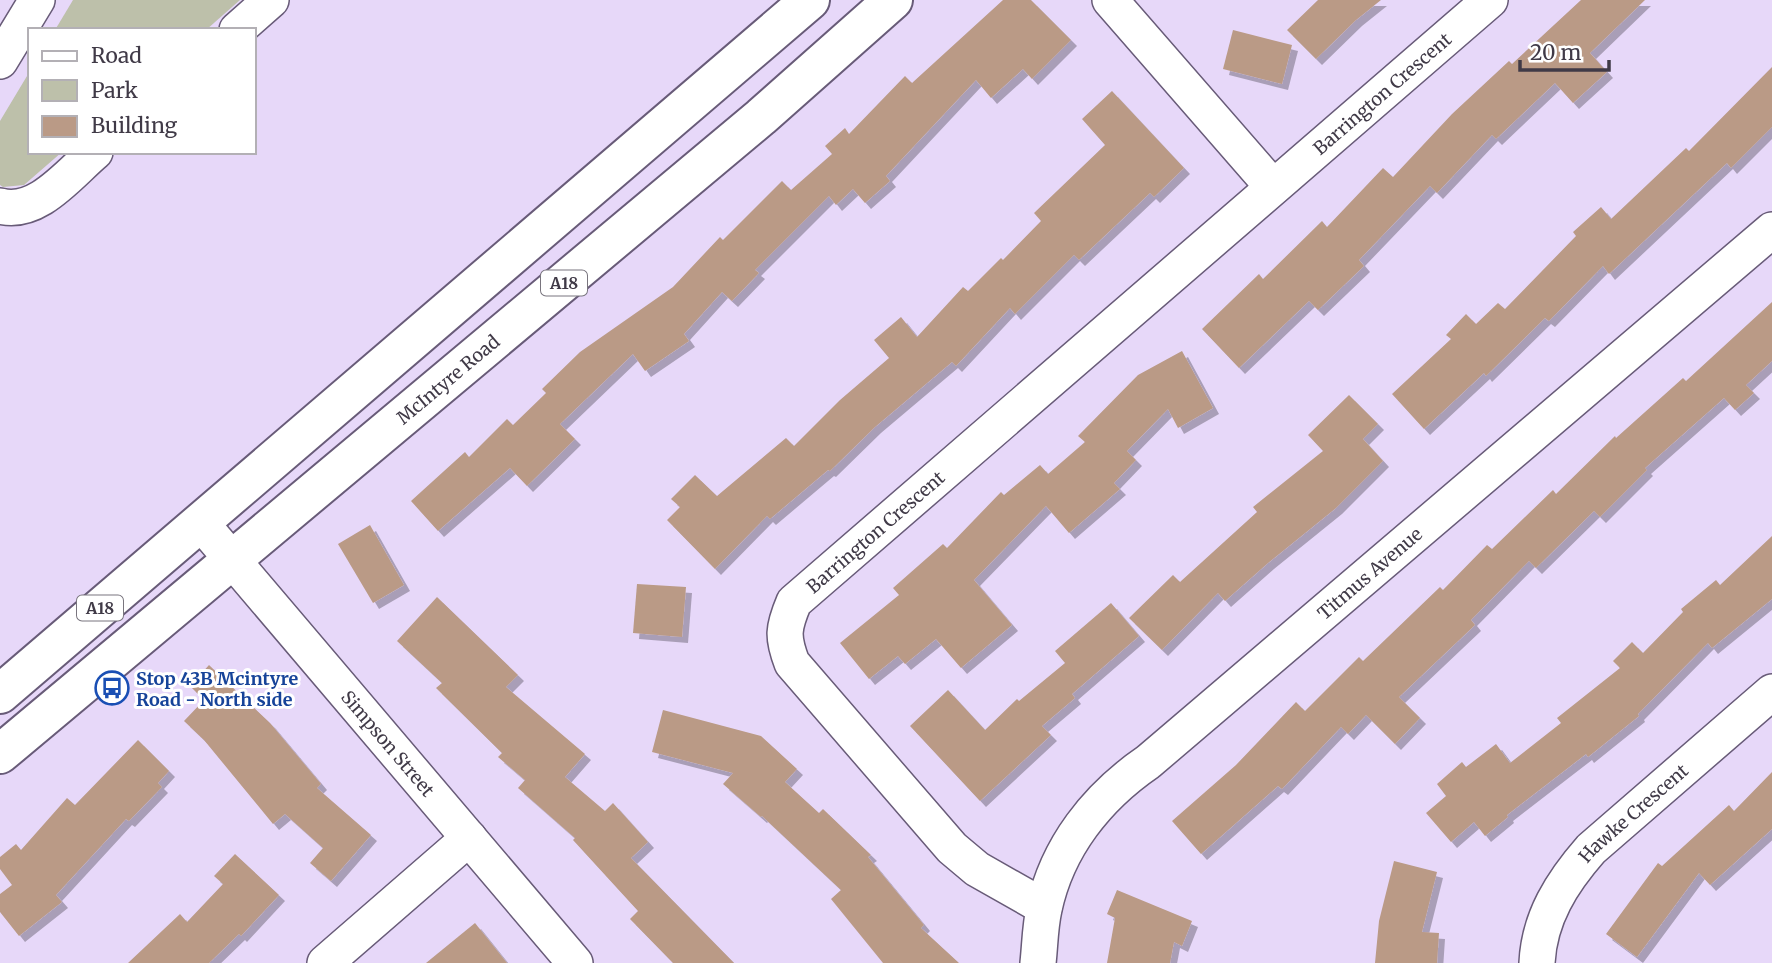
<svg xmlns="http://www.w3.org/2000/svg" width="1772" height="963" viewBox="0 0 1772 963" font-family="Merriweather,serif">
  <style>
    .green { fill: #bdc0aa }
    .building { fill: #ba9a86; filter: url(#shadow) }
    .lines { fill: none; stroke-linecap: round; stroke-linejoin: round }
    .minor-casing { stroke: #685b78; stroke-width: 38 }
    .primary-casing { stroke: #685b78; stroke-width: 42 }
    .minor { stroke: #fff; stroke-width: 35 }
    .primary { stroke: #fff; stroke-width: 38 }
    .labels { text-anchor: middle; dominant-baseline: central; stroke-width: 6; stroke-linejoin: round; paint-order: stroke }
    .shield { fill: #fff; stroke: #79757e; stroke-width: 2 }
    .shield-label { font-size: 16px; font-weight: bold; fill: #403a47 }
    .street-label { font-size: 18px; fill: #403a47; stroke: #fff }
    .transit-label { font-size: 18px; font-weight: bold; fill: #164399; stroke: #fff; text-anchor: start }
  </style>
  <defs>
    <filter id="shadow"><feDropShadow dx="6" dy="6" stdDeviation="0" flood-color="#0004"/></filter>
  </defs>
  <rect width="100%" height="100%" fill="#e7d8f9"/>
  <!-- green -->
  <g class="green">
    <path d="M73,0H240L206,30H55Z"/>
    <path d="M30,71V152H62L24,185L3,187L0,185V121Z"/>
  </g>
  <!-- building -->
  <g class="building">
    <path d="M1003,0H1031L1071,40L1032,79L1023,69L991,98L976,80L886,176L890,181L865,203L853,189L836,205L829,196L755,270L759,273L732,301L722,292L684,334L689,341L645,371L633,354L560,424L575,439L527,486L510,468L438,531L411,501L465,452L469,457L507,419L513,425L546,393L542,389L580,352L673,287L720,237L723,240L782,181L791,190L832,154L825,146L845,128L849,134L905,76L912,83Z"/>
    <path d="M1318,0H1381L1356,20L1316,59L1287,30Z"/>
    <path d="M1581,0H1645L1590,53L1607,72L1573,103L1555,83L1496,139L1492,135L1437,193L1430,186L1359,260L1364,266L1318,310L1309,301L1239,368L1202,329L1259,274L1263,279L1322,221L1327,227L1383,168L1393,177L1452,114L1509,61L1512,64Z"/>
    <path d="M1233,30L1292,45L1282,84L1223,69Z"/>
    <path d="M1772,67V127L1731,168L1727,163L1609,274L1603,266L1549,321L1545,318L1486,376L1484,373L1424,429L1392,394L1451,339L1446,335L1466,314L1476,324L1498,303L1505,309L1576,236L1573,232L1601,207L1611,219L1686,148L1689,151Z"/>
    <path d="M1112,91L1184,168L1154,197L1150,193L1079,260L1074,255L1015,314L1010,308L956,366L952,362L875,427L830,471L828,470L770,519L767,516L715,569L667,520L680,507L671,499L695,475L717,496L786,438L794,446L840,400L889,358L874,340L901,317L917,337L963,287L968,291L1001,258L1003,260L1041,221L1034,213L1105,145L1082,119Z"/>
    <path d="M1772,302V361L1746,385L1754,393L1735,410L1724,398L1645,468L1647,470L1600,517L1594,511L1536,568L1529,561L1471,620L1475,625L1399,697L1420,718L1395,744L1366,715L1348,734L1341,727L1282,789L1278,786L1201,854L1172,821L1236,765L1296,702L1305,711L1359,657L1363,661L1440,587L1443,590L1487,545L1492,549L1553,490L1556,494L1615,436L1616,438L1683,378L1686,381Z"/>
    <path d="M1182,351L1213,408L1178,428L1168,409L1127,451L1136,460L1114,483L1120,489L1069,533L1046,506L974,580L1012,625L961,668L936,639L905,664L898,656L869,679L840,643L899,595L893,588L943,544L947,548L1001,492L1004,495L1040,465L1048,474L1085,442L1078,436L1138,375Z"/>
    <path d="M1349,395L1378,424L1363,439L1383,461L1336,508L1268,563L1225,601L1218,593L1162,650L1129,618L1173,575L1180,582L1257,512L1253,507L1323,451L1308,435Z"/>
    <path d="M370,525L404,585L373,603L338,544Z"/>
    <path d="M1772,536V599L1712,648L1708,643L1638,714L1639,716L1588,757L1586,754L1507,815L1508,817L1485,836L1474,822L1451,842L1426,813L1446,796L1437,784L1462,762L1466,767L1496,744L1510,763L1561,723L1557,718L1620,668L1613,661L1632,642L1643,653L1683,612L1681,609L1716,580L1720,585Z"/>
    <path d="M637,584L686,587L682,637L633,633Z"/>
    <path d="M437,597L518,675L506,687L585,754L565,777L605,811L613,803L648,842L631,858L734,963H673L630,919L638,911L573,840L575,838L518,788L525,780L498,757L502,753L436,688L442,683L397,641Z"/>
    <path d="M1111,603L1139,636L1072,694L1075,698L1042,726L1051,735L980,801L910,726L948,690L985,730L1017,699L1019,701L1065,663L1055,651Z"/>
    <path d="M209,665L270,723L321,784L317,788L371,835L331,881L310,863L323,848L285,814L273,824L204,740L184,721L204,700L190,686Z"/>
    <path d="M663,710L761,736L797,769L785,782L819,813L823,809L871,855L868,857L924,925L921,928L959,963H883L831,899L841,890L762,816L761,817L723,784L733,773L652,752Z"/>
    <path d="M138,740L169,771L158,783L162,787L129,821L126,819L56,895L62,902L19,936L0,912V894L12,885L0,869V857L16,844L21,850L67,798L75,805Z"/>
    <path d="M1772,772V829L1710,885L1699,873L1637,957L1606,934L1658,863L1662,866L1729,805L1734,811Z"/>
    <path d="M235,854L279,895L241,936L239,934L209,963H128L180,914L187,922L223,884L214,876Z"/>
    <path d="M1394,861L1437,872L1422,932L1439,933L1437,963H1375L1379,921Z"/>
    <path d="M1117,890L1192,921L1182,946L1174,942L1170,963H1107L1115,918L1107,914Z"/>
    <path d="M475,923L507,963H426Z"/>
  </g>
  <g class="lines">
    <defs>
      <g id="minor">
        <path d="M1110,0L1273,187"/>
        <path d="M237,30L271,0"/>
        <path d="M0,61L37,0"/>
        <path d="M0,206C37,216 69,174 95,152"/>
        <path id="s1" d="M201,523L575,963"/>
        <path id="s2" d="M1044,907L977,869L952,848L792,663C782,637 783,628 794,602L1490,0"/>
        <path d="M325,963L469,838"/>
        <path id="s3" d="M1038,963C1040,945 1040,927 1044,909C1057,847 1097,797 1148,762L1772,230"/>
        <path id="s4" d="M1537,963C1539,918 1562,882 1591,849L1772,692"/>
      </g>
      <g id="primary">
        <path d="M0,694L810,0"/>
        <path id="s5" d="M0,754L761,117L893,0"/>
      </g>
    </defs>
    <!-- minor casing -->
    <use href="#minor" class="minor-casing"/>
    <!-- primary casing -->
    <use href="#primary" class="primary-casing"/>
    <!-- minor -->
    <use href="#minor" class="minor"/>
    <!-- primary -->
    <use href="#primary" class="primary"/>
  </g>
  <!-- icons -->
  <defs>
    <symbol id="bus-ring" viewBox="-11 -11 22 22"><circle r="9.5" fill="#fff" stroke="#1a4fb4" stroke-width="1.5"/><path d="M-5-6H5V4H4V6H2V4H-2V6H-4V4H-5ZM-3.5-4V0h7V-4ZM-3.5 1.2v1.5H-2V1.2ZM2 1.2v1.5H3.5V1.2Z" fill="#1a4fb4"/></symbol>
  </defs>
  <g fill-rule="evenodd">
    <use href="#bus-ring" x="93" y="669" width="38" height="38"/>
  </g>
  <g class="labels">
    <!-- shield labels -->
    <g class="shield">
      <rect x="541" y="270.5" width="46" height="25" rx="5"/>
      <rect x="77" y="595.5" width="46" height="25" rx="5"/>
    </g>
    <g class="shield-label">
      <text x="564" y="283">A18</text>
      <text x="100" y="608">A18</text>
    </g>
    <!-- street labels -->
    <g class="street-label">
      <text stroke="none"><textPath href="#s2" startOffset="1195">Barrington Crescent</textPath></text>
      <text stroke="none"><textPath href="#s5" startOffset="584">McIntyre Road</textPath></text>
      <text stroke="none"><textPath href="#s2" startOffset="525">Barrington Crescent</textPath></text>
      <text stroke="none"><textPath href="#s3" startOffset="530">Titmus Avenue</textPath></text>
      <text stroke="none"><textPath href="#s1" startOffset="289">Simpson Street</textPath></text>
      <text stroke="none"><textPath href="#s4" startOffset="184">Hawke Crescent</textPath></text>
    </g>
    <!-- transit labels -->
    <g class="transit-label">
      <text x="136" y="678">Stop 43B Mcintyre<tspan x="136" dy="21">Road - North side</tspan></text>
    </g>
  </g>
  <!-- legend -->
  <rect x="28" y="28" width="228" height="126" fill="#ffffff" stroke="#b3b0b5" stroke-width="2"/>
  <rect x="42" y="51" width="35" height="10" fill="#ffffff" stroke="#b3b0b5" stroke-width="2"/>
  <text x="91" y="63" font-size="21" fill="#403a47">Road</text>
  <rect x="42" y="80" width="35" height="21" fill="#bdc0aa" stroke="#b3b0b5" stroke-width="2"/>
  <text x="91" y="98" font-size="21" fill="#403a47">Park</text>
  <rect x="42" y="116" width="35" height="21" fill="#ba9a86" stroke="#b3b0b5" stroke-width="2"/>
  <text x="91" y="133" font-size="21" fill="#403a47">Building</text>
  <!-- scale -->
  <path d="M1520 60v10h89v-10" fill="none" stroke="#403a47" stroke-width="3.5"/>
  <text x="1530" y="60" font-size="21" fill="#403a47" stroke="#ffffff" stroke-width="5" paint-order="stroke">20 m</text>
</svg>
